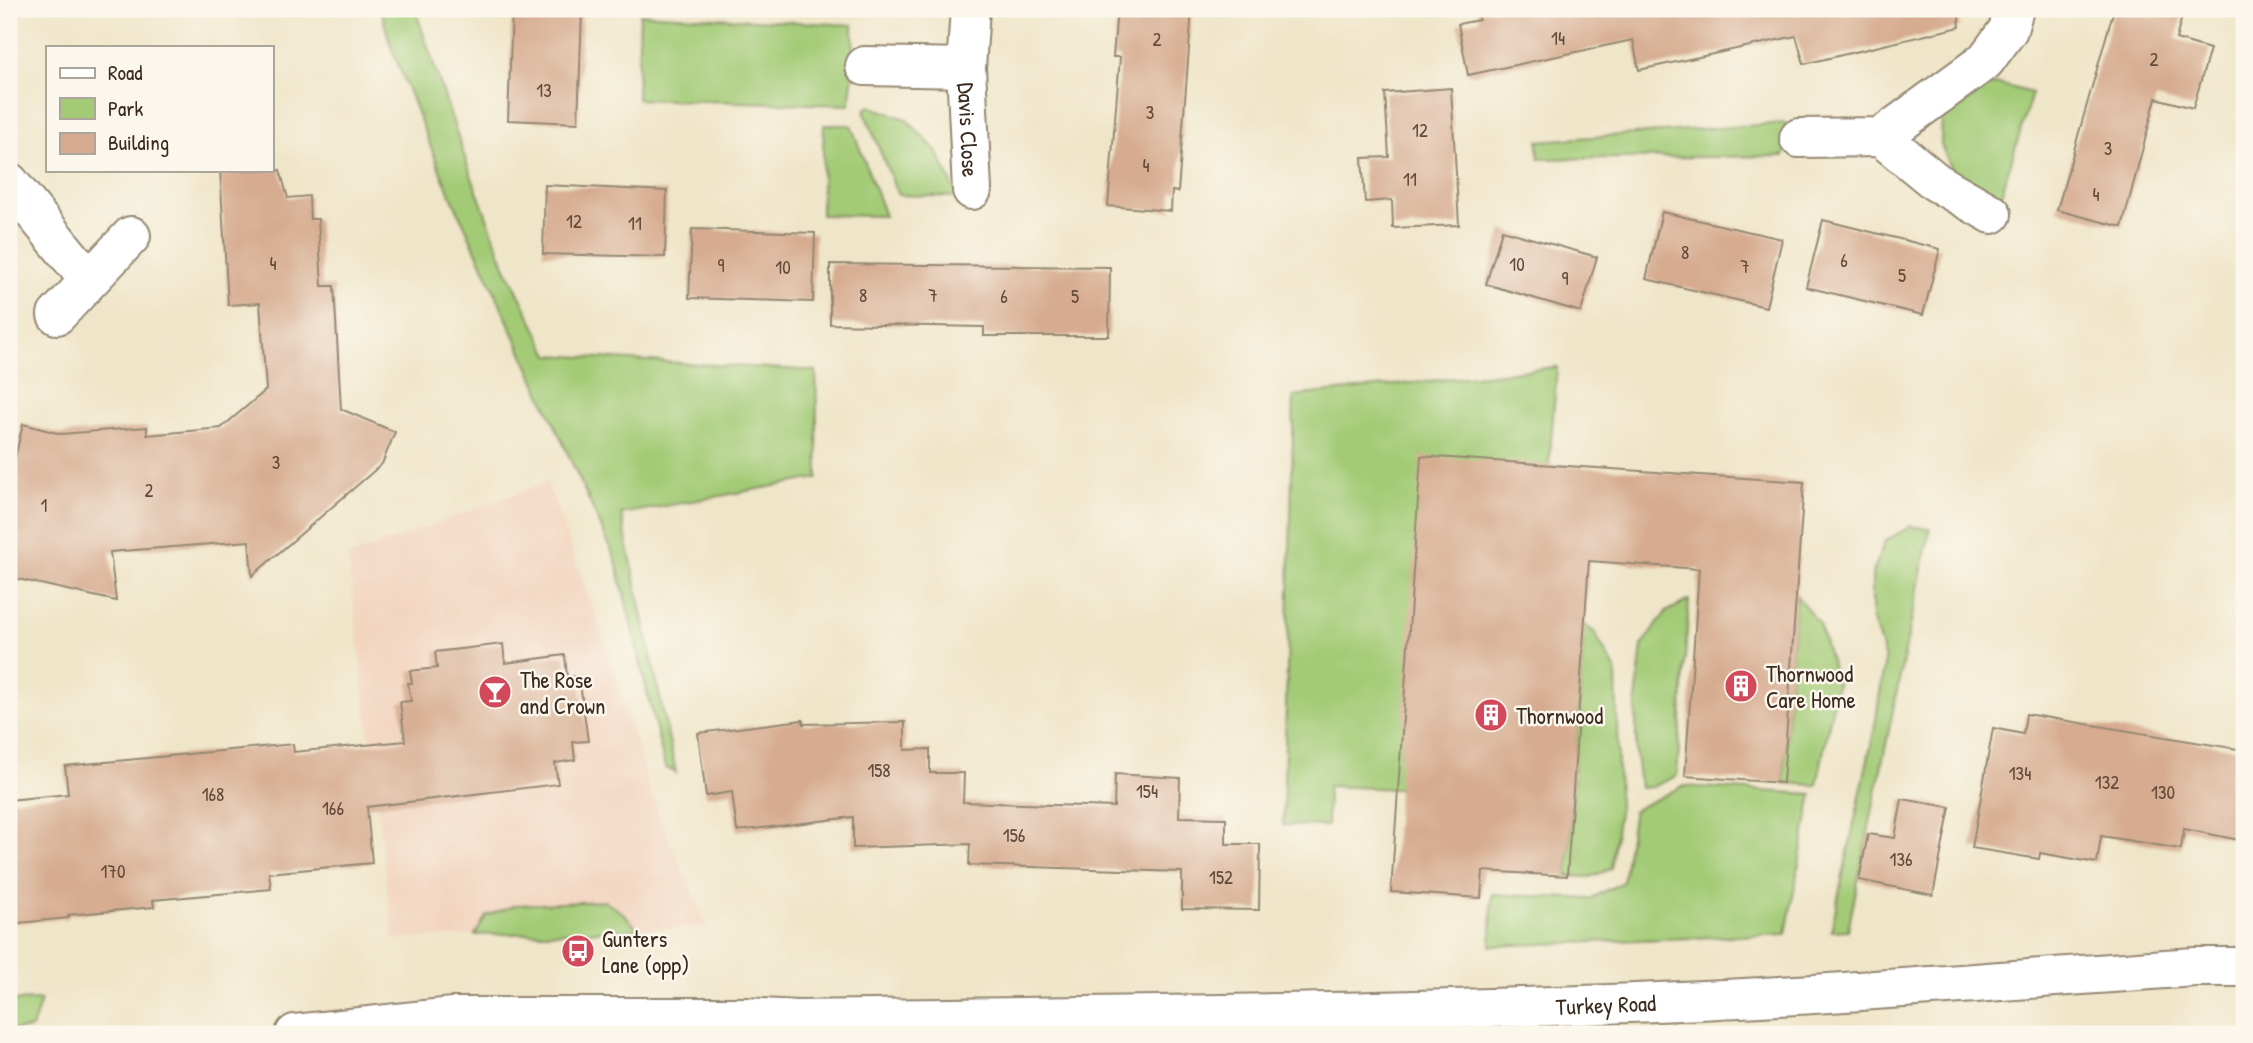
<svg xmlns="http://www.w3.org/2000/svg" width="2253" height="1043" viewBox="0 0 2253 1043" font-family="'Patrick Hand',sans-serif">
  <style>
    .built { fill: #f2d4be }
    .green { fill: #a3cb76; stroke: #6f7a4a; stroke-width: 2 }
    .building { fill: #d6ab8f }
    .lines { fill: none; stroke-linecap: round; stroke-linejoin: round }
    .minor-casing { stroke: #958873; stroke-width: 42 }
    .tertiary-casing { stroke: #958873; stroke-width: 42 }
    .minor { stroke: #fff; stroke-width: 38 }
    .tertiary { stroke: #fff; stroke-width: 38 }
    .labels { text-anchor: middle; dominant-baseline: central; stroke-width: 5; stroke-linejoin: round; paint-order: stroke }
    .number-label { font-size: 19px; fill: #624a3a }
    .street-label { font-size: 23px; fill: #3b2a1e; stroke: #fbf7ec }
    .poi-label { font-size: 23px; fill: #3b2a1e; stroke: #fbf7ec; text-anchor: start }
  </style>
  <rect width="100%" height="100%" fill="#fbf7ec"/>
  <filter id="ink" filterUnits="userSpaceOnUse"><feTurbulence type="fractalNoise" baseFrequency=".0143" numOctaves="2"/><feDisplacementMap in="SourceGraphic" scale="14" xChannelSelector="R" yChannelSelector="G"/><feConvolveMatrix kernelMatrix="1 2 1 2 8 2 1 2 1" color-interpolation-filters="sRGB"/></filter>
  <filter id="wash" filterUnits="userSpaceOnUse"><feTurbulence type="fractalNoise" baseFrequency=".00686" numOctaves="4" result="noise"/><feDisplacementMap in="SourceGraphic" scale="28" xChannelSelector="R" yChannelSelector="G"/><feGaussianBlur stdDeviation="1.57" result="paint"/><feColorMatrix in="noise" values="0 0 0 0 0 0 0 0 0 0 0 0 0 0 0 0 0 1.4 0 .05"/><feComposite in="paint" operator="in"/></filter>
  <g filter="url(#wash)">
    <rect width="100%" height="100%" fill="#efe5c8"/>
    <!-- built -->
    <path class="built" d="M547,482L608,650L651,796L707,927L393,939L348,557Z"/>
    <!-- green -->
    <g class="green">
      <path d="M381,9H415L468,167L506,268L549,355L816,371L818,478L621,514L676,773L665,767L616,560L444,180L390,44Z"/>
      <path d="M640,14L853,25L854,66L849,105L637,99Z"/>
      <path d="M1998,84L2032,93L2001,195L1953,172L1941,145L1942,116L1979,88Z"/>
      <path d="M869,106L906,119L937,151L958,197L898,195L864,111Z"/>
      <path d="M1785,123L1790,138L1784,156L1539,159L1538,141Z"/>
      <path d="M824,125H851L885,216L821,215Z"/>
      <path d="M1557,367L1549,465L1398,789L1328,786L1327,826L1283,825L1294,396Z"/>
      <path d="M1911,526L1930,529L1848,930L1831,931L1875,726L1885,659L1872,617V575L1885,541Z"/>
      <path d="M1796,595L1819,624L1837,683L1817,785L1783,783Z"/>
      <path d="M1689,600L1677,776L1652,787L1640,788L1636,753V701L1642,646L1666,612Z"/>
      <path d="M1565,612L1594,632L1616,671L1619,811L1611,869L1590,877L1567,876L1583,641Z"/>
      <path d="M1683,786L1812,794L1786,934L1491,946L1492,894L1590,899L1623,882L1634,810Z"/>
      <path d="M604,901L623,913L639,930L475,935L486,916L516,905Z"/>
      <path d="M41,1000L32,1028L9,1031V1001Z"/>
    </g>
    <g id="blocks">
      <!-- building -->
      <g class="building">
        <path d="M512,9H582L578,123L508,120Z"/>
        <path d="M1117,9H1192L1178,192L1172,191L1171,211L1108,206L1120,57H1113Z"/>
        <path d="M1477,9H1958L1960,27L1804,64L1796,36L1639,70L1633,40L1468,75L1458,24L1479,20Z"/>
        <path d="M2114,9H2184L2176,39L2210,49L2193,108L2156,98L2122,227L2057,210Z"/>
        <path d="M1451,88L1459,225L1393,228L1392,200L1365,202L1362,158L1389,157L1385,93Z"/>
        <path d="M220,170H280L288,198L309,196L310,219H318L322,286H334L341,409L395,432L382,464L252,576L249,541L110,552L116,601L9,577V484L23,424L61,434L147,427V435L221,428L266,390L260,303L228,305Z"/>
        <path d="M545,185L667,191L665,257L543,254Z"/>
        <path d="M1662,212L1782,239L1766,307L1646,279Z"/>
        <path d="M1823,220L1940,249L1923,315L1806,287Z"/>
        <path d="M692,229L815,233L813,302L689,298Z"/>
        <path d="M1502,230L1597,257L1581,312L1486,284Z"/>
        <path d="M830,264L1110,267L1109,336H984V327L830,324Z"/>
        <path d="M1421,456L1804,482L1783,783L1685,776L1699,569L1589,561L1567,876L1483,871L1481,898L1391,892Z"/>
        <path d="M503,644L505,663L565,655L567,677L579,676L588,741L573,742L575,760L555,763L558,784L367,807L372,863L269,873L271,889L153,900L154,907L68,915L69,918L9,924V800L68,794L65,766L293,744L294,752L405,741L400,702L411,701L408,683H412L410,671L437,668L435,652Z"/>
        <path d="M2026,714L2244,750V841L2184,829L2181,849L2101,836L2097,863L2040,853L2039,859L1972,848L1993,728L2023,734Z"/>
        <path d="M803,720V724L905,722V750L930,749V773H964L963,802L1114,807L1115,774L1180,778L1179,817L1226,818V844H1260L1259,910L1182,909V872L969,865L970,844L853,848V817L737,831L732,792L706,796L698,733Z"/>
        <path d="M1902,799L1950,807L1933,895L1859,880L1868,834L1895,838Z"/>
      </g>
    </g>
  </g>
  <g filter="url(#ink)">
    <use href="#blocks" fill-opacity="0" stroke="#958873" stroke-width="2"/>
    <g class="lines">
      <defs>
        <g id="minor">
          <path id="s1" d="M970,9L966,68L972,190"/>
          <path d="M865,66L966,68"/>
          <path d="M1881,137L1936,182L1992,214"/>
          <path d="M1799,138L1881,137L1985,61L2008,30L2014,9"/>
          <path d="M9,182L89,280"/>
          <path d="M57,315L131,236"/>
        </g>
        <g id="tertiary">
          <path id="s2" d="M295,1034L453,1017H745L797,1020C1130,1015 1463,1014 1796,995C1929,987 2062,976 2195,967H2244"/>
        </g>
      </defs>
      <!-- minor casing -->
      <use href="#minor" class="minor-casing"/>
      <!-- tertiary casing -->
      <use href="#tertiary" class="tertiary-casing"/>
      <!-- minor -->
      <use href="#minor" class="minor"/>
      <!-- tertiary -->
      <use href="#tertiary" class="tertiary"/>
    </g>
  </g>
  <!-- icons -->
  <defs>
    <symbol id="building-disc" viewBox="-11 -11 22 22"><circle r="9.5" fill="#d1495b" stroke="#fbf7ec"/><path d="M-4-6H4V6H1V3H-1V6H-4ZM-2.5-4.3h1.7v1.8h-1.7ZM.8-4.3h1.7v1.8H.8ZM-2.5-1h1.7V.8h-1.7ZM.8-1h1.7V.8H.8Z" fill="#fff"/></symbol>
    <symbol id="bar-disc" viewBox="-11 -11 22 22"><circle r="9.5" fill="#d1495b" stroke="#fbf7ec"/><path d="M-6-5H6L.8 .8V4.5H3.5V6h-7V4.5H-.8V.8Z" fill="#fff"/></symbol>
    <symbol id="bus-disc" viewBox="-11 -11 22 22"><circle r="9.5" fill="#d1495b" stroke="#fbf7ec"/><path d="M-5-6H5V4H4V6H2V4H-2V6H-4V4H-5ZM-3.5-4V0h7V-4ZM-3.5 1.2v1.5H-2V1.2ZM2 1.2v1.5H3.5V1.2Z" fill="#fff"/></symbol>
  </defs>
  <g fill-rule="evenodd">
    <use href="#building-disc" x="1722" y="667" width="38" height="38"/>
    <use href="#bar-disc" x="476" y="673" width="38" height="38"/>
    <use href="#building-disc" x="1472" y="696" width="38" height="38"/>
    <use href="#bus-disc" x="559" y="932" width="38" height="38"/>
  </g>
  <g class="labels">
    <!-- number labels -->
    <g class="number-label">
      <text x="1558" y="38">14</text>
      <text x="1157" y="39">2</text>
      <text x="2154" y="59">2</text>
      <text x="544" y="90">13</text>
      <text x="1150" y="112">3</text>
      <text x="1420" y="130">12</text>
      <text x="2108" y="148">3</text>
      <text x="1146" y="165">4</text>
      <text x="1410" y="179">11</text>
      <text x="2096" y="194">4</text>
      <text x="574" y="221">12</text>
      <text x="635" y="223">11</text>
      <text x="1685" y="252">8</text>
      <text x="1844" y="260">6</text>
      <text x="273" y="263">4</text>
      <text x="1517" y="264">10</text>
      <text x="721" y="265">9</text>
      <text x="1745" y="266">7</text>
      <text x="783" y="267">10</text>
      <text x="1902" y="275">5</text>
      <text x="1565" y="278">9</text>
      <text x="863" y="295">8</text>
      <text x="933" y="295">7</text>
      <text x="1004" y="296">6</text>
      <text x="1075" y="296">5</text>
      <text x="276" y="462">3</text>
      <text x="149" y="490">2</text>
      <text x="44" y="505">1</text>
      <text x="879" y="770">158</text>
      <text x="2020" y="773">134</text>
      <text x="2107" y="782">132</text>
      <text x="1147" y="791">154</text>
      <text x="2163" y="792">130</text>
      <text x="213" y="794">168</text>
      <text x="333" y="808">166</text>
      <text x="1014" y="835">156</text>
      <text x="1901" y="859">136</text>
      <text x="113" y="871">170</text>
      <text x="1221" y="877">152</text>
    </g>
    <!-- street labels -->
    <g class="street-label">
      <text stroke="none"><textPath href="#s1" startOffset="121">Davis Close</textPath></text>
      <text stroke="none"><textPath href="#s2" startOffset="1312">Turkey Road</textPath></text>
    </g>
    <!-- poi labels -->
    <g class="poi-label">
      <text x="1766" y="673">Thornwood<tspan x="1766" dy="26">Care Home</tspan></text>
      <text x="520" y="679">The Rose<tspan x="520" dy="26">and Crown</tspan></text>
      <text x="1516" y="715">Thornwood</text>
      <text x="602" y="938">Gunters<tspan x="602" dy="26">Lane (opp)</tspan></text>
    </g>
  </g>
  <!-- margin -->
  <rect width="2253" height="1043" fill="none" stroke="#fbf7ec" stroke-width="35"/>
  <!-- legend -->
  <rect x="46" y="46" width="228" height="126" fill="#fbf7ec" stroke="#aea59a" stroke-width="2"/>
  <rect x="60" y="68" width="35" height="10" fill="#ffffff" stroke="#aea59a" stroke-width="2"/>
  <text x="108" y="80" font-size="21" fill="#3b2a1e">Road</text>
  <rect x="60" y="98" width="35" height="21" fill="#a3cb76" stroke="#aea59a" stroke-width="2"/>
  <text x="108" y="116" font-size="21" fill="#3b2a1e">Park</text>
  <rect x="60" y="133" width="35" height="21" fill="#d6ab8f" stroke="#aea59a" stroke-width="2"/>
  <text x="108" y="150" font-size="21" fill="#3b2a1e">Building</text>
</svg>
